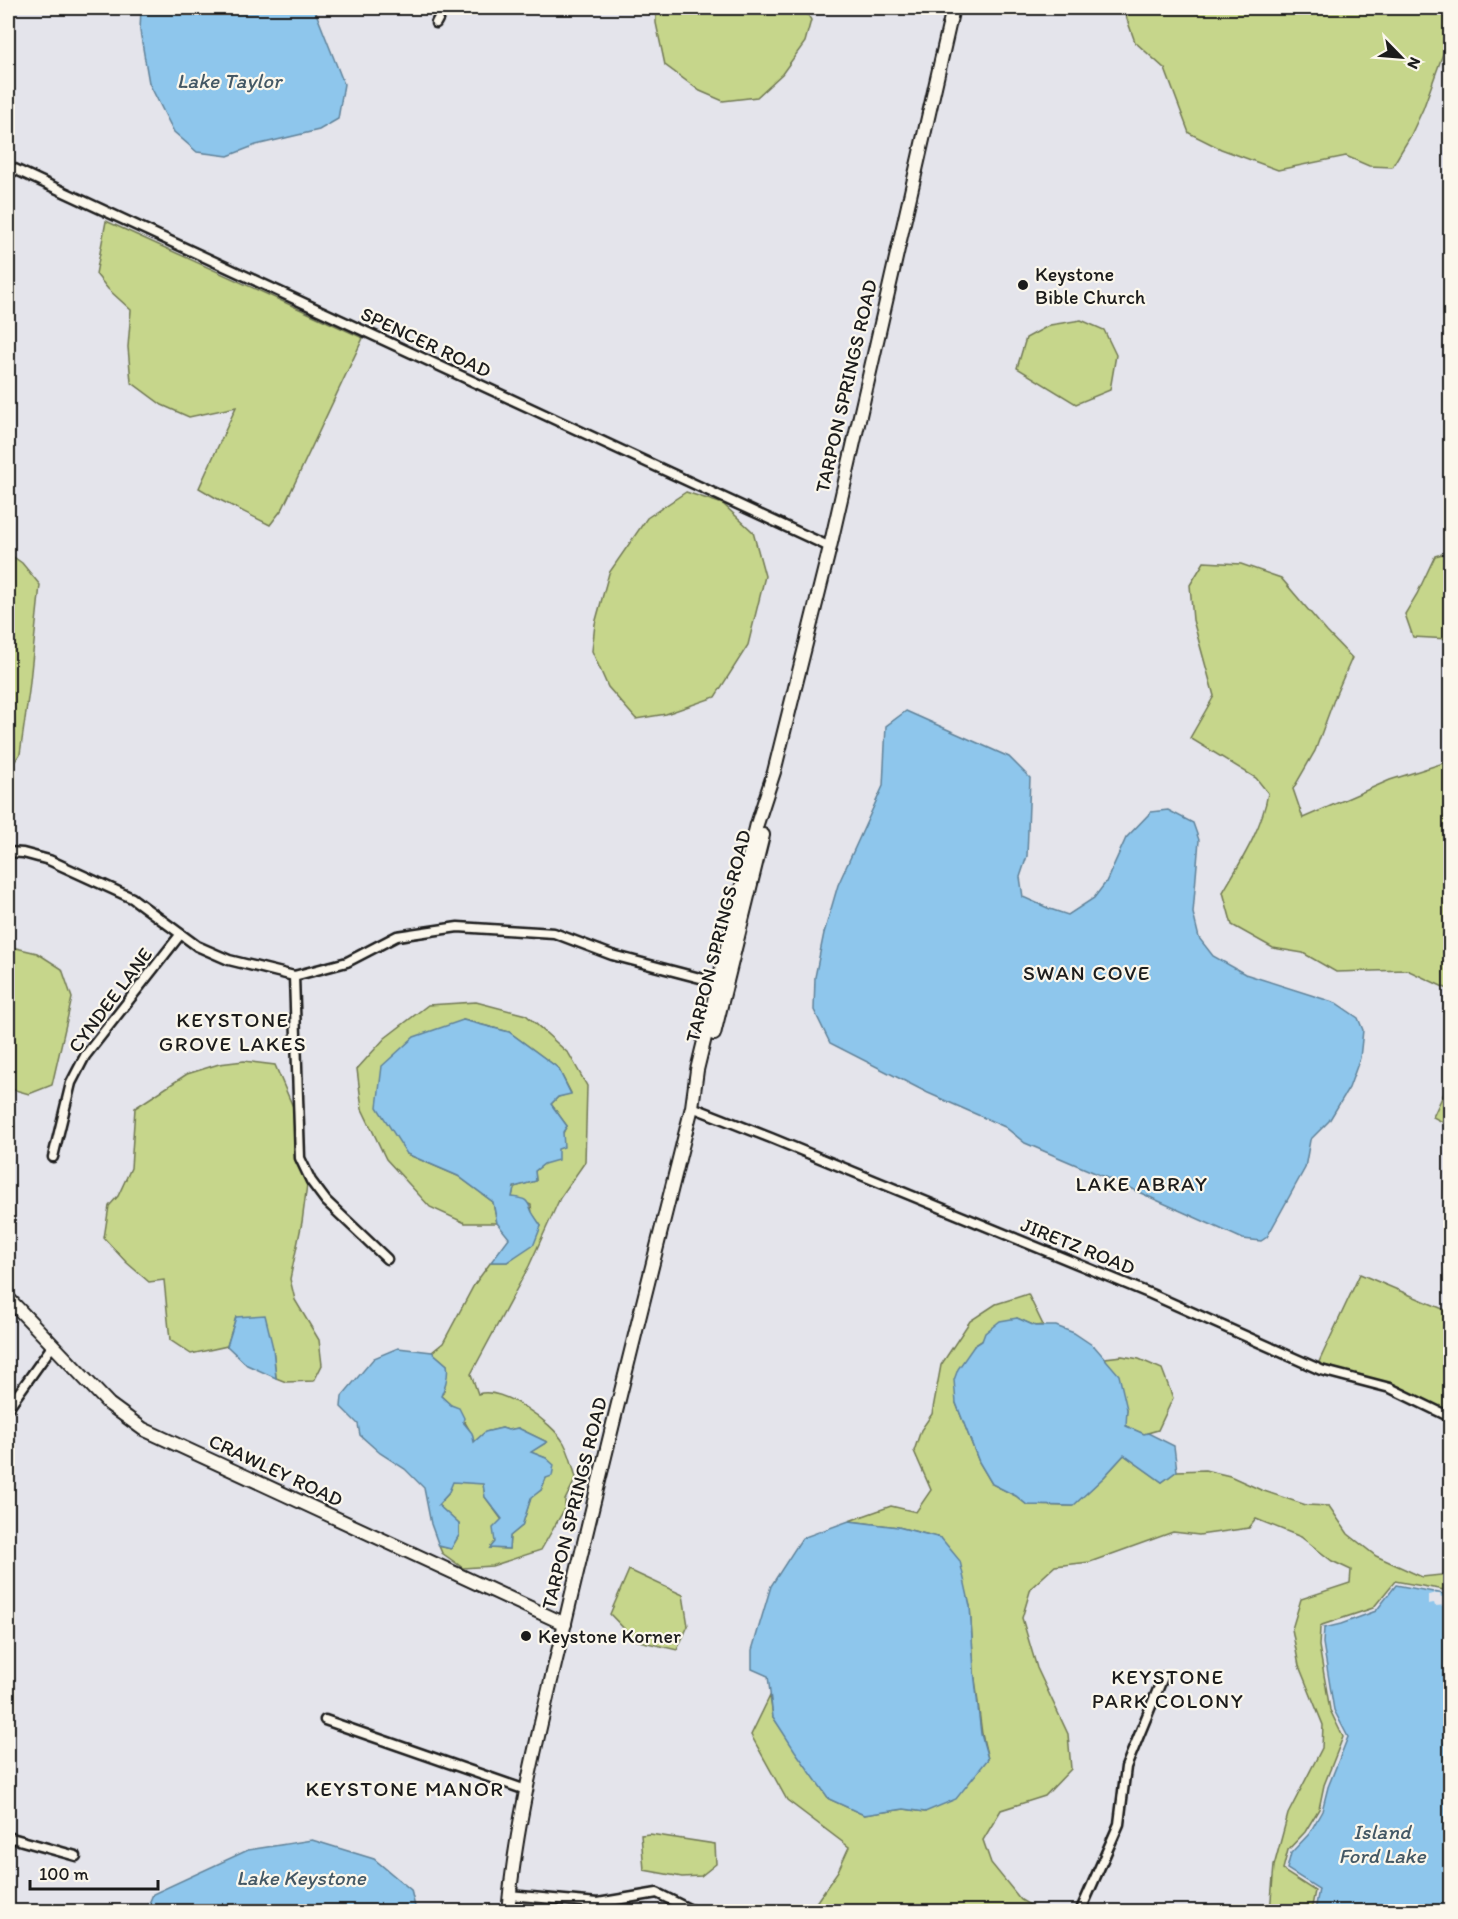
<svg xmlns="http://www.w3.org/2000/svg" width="1458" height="1919" viewBox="0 0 1458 1919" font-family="Itim,sans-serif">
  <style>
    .green { fill: #c6d68b; stroke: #717954; stroke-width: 1.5 }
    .water { fill: #8ec6ec; stroke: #608299; stroke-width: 1.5 }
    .pier { fill: #e4e4eb }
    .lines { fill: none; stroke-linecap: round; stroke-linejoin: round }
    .street-casing { stroke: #1c1c1c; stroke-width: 13 }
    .secondary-casing { stroke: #1c1c1c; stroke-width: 16 }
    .street { stroke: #fbf7ec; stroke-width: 8 }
    .secondary { stroke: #fbf7ec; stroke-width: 12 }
    .poi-dot { fill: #1c1c1c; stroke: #fbf7ec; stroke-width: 2 }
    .labels { text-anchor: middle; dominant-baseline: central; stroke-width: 4.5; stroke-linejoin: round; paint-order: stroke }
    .poi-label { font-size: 20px; fill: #1c1c1c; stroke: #fbf7ec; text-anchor: start }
    .street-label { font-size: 20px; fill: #1c1c1c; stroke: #fbf7ec }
    .water-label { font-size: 21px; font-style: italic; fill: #445865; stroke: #fbf7ec }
    .neighbourhood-label { font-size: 21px; letter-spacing: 1.5px; fill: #1c1c1c; stroke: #fbf7ec }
  </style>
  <rect width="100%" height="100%" fill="#e4e4eb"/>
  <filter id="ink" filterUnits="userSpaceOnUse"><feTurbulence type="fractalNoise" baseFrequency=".0167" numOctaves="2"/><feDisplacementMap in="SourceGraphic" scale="12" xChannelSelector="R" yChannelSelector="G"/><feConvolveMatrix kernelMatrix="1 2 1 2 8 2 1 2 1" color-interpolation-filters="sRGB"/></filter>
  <g filter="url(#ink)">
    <!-- green -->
    <g class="green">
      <path d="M656,8H804L811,20L805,42L782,74L757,97L723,101L700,91L665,65L656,23Z"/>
      <path d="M1123,8H1450V39L1444,51L1423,109L1410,137L1392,167L1369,166L1346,156L1278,170L1221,149L1189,133L1165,69L1135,42Z"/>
      <path d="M106,221L363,338L283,508L270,525L216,498L199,488L236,407L189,417L162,405L131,382L128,347L131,310L108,289L96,274Z"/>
      <path d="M1081,320L1104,330L1116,355L1110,390L1076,404L1017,368L1026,338L1050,325Z"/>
      <path d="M686,492L723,504L753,532L765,576L748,645L715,697L666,714L636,719L608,687L592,651L595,624L609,573L647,518Z"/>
      <path d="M1450,552V637L1449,639L1413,637L1405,614L1417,594L1435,556Z"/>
      <path d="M8,553L22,563L40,585L29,691L20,754L8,771Z"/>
      <path d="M1204,562L1241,564L1281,578L1327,632L1352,658L1336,694L1315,751L1293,789L1303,818L1390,780L1450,761V990L1407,970L1336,972L1303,953L1273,948L1232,925L1223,892C1241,861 1262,829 1268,793L1256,778L1190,738L1214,696L1193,620L1190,585Z"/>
      <path d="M16,948L37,953L62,969L72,998L52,1085L29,1094L8,1088V953Z"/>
      <path d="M476,1002L526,1015L569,1054L587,1086L585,1162L560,1198L529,1266L471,1374L478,1394C502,1386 552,1422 564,1443C570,1454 573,1466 576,1478L565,1500V1508L541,1550L492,1566L463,1568L442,1553L439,1546L451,1549L459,1535V1524L438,1505L448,1494L452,1482L483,1483L485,1497L502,1520L495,1542L490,1548L509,1549L510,1536L522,1526L531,1497L541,1490L546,1478V1458L530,1452L547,1442L518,1428L508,1430L502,1428L486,1432L474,1442C470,1425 454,1407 441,1396L444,1390L447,1365L432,1352L443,1343L474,1285L491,1262H507L515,1256L541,1226L532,1213L531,1205L512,1197L514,1187L536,1181L535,1171C543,1165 552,1158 557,1149C562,1142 561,1133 567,1126L551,1104L558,1097L571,1093L558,1068L509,1032L463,1020L407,1154L458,1176L493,1202L497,1223H465L430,1207L386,1159L362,1109L357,1069L385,1038L428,1005Z"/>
      <path d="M244,1061L275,1065L293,1107L295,1158L307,1184L302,1222L290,1279L295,1300L319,1340L322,1365L314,1381L286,1382L276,1378L273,1348L236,1317L227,1346L191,1354L170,1340L164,1280L149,1282L126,1262L104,1238L109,1206L118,1196L131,1168L135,1108L187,1074L219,1064Z"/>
      <path d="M1450,1080V1126L1433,1117Z"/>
      <path d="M1360,1274L1450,1312V1412L1392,1384L1318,1364Z"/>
      <path d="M1028,1294L1043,1325L1035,1326L1017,1318L974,1346L956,1403L979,1462L992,1484L1016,1496L1027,1505L1072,1506L1104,1477L1124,1455L1162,1482L1177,1471L1205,1470L1230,1476L1261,1490L1306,1505L1329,1506L1348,1534L1376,1556L1422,1577L1450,1574V1591L1395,1581L1373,1608L1322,1625L1320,1628L1319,1646L1330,1710L1343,1737L1324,1785L1319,1809L1305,1832L1288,1850L1283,1869L1285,1872L1315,1891L1311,1911H1270L1274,1866L1288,1814L1322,1748L1323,1725L1299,1666L1292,1629L1301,1599L1350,1583L1351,1570L1332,1561L1301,1537L1256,1519L1249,1528L1199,1535L1173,1532L1090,1562L1055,1566L1031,1588L1022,1618L1037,1668L1068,1734L1071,1769L1045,1796L1001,1810L983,1840L991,1863L1021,1900L1040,1911H814L813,1907L838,1871L849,1847L787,1800L751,1735L770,1696L773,1717L829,1799L864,1815L904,1809L925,1812L988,1759L982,1734L974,1671L970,1606L941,1538L898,1527L849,1521L891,1506L916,1512L931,1490L914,1451L921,1430L932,1414L941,1365L970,1321L996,1304Z"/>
      <path d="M1122,1356L1139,1359L1162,1369L1173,1398L1158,1430L1144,1434L1125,1426L1127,1409L1105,1358Z"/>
      <path d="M629,1570L683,1595L688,1626L677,1650L635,1640L610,1614Z"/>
      <path d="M650,1834L715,1844L716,1864L701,1876L682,1877L644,1870L641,1835Z"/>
    </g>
    <!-- water -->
    <g class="water">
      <path d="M141,8H314L344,84L338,119L319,130L256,145L228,156L197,152L174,132L149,83L140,31Z"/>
      <path d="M906,711L1009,757L1030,778L1027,856L1020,877L1023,897L1050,909L1068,915L1094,898L1106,882L1126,838L1151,812L1168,810L1193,823L1199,840L1193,913L1199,938L1213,956L1245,974L1336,1003L1358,1018L1363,1030L1360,1058L1349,1088L1329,1121L1310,1140L1305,1168L1267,1237L1261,1241L1243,1239L1114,1181L1025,1143L1005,1127L928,1093L830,1043L814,1010L815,977L824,933L838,885L883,786L886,726Z"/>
      <path d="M463,1020L509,1032L558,1068L571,1094L558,1097L551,1104L567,1126L563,1132L564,1147L558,1149V1160L544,1164L535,1171L536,1181L514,1187L512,1197C526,1199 527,1199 532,1212C534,1216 538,1221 541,1226L534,1244L507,1262H491L509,1238L497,1223L493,1202L458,1176L407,1154L377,1107L382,1066L414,1037Z"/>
      <path d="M265,1315L273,1348L276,1378L247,1365L227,1346L236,1317Z"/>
      <path d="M1017,1318L1035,1326H1056L1074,1333L1095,1347L1119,1375L1127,1409L1126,1426L1144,1434L1148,1433L1174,1446L1177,1471L1162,1482L1124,1455L1104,1477L1073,1506L1027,1505L1016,1496L992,1484L979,1462L956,1403L954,1380L958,1369L974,1346L982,1341L985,1333L1000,1321Z"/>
      <path d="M398,1348L432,1352L447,1365C449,1375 445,1387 441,1396L451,1405L459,1408L464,1418L463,1422L472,1433L474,1442L485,1432L502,1428L508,1430L518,1428L547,1442L531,1452L546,1458L554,1465L552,1476L546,1478L541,1490L531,1498L522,1526L510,1536L509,1549L490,1548L495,1542L493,1528L502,1519L485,1497L483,1484L453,1482L448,1494L438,1505L459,1524V1535L451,1549L439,1546L431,1524L424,1488L405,1469L380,1453L360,1435L358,1424L341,1407L342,1396L374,1358Z"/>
      <path d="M849,1521L898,1527L941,1538L960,1561L970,1606L974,1671L981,1734L988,1759L956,1799L925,1812L904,1809L864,1815L829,1799L795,1751L773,1717L768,1676L752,1669V1650L771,1586L802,1538Z"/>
      <path d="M1396,1585L1450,1595V1911H1315L1319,1889L1287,1869L1291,1853L1309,1834L1322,1811L1328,1787L1348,1737L1334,1710L1323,1643L1324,1628L1341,1624L1376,1611Z"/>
      <path d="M312,1840L374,1859L411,1890L416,1911H146L153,1894L248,1850Z"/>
    </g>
    <!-- pier -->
    <path class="pier" d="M1433,1588L1435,1594H1440L1441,1597L1446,1596L1447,1605L1435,1606L1434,1603L1428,1604V1595L1433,1594Z"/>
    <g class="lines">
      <defs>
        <g id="street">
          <path d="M436,23L444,8"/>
          <path d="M8,166L830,547"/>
          <path d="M8,852L23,853L49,860L132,898L197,946L229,960L294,976L347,962L397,936L458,927L554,933L612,955L723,984"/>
          <path d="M294,976L300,1158L311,1181L326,1201L387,1259"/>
          <path d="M692,1107L771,1138L1151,1294L1321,1370L1390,1388L1450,1417"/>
          <path d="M53,1157L71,1083L85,1056L180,935"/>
          <path d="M8,1408L53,1345"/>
          <path d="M325,1720L526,1790"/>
          <path d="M8,1837L76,1856"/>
          <path d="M509,1895L598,1903L657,1893L695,1912"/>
          <path d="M1080,1912L1119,1824L1126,1767L1163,1677"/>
        </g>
        <g id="secondary">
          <path d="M714,1034L763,835"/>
          <path d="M8,1298L109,1404L143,1429L565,1624"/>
          <path d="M508,1912C517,1810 544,1712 567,1614C607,1444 650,1275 692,1107L697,1070L744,877L757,824L774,772L830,547L953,8"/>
        </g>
      </defs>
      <!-- street casing -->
      <use href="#street" class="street-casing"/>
      <!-- secondary casing -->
      <use href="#secondary" class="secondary-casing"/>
      <!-- street -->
      <use href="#street" class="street"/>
      <!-- secondary -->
      <use href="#secondary" class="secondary"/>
    </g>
  </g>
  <!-- markers -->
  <g class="poi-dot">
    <circle cx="1023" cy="285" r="6"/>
    <circle cx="526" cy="1636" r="6"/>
  </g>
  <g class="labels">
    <!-- poi labels -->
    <g class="poi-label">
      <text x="1035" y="274">Keystone<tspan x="1035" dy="23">Bible Church</tspan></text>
      <text x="538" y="1636">Keystone Korner</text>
    </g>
    <!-- street labels -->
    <g class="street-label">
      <text transform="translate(426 342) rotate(25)">SPENCER ROAD</text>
      <text transform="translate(846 386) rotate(-77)">TARPON SPRINGS ROAD</text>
      <text transform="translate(718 936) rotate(-76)">TARPON SPRINGS ROAD</text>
      <text transform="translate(110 1000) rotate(-53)">CYNDEE LANE</text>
      <text transform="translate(1078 1246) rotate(22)">JIRETZ ROAD</text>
      <text transform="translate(276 1470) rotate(25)">CRAWLEY ROAD</text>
      <text transform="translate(574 1503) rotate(-76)">TARPON SPRINGS ROAD</text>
    </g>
    <!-- water labels -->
    <g class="water-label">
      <text x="229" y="80">Lake Taylor</text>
      <text x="1382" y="1831">Island<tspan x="1382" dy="24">Ford Lake</tspan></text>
      <text x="301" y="1877">Lake Keystone</text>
    </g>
    <!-- neighbourhood labels -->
    <g class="neighbourhood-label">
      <text x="1087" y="972">SWAN COVE</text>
      <text x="233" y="1019">KEYSTONE<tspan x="233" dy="24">GROVE LAKES</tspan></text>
      <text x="1142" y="1183">LAKE ABRAY</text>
      <text x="1168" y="1676">KEYSTONE<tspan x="1168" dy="24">PARK COLONY</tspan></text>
      <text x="405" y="1788">KEYSTONE MANOR</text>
    </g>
  </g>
  <!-- margin -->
  <rect width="1458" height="1919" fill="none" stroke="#fbf7ec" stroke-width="30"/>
  <rect x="15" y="15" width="1428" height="1889" fill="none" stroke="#1c1c1c" stroke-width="2" filter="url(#ink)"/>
  <!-- north arrow -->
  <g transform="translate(1401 57) rotate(115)" stroke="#fbf7ec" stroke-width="4.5" paint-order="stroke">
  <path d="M0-4.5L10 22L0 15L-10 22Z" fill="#1c1c1c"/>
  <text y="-9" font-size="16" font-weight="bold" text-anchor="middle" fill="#1c1c1c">N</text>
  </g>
  <!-- scale -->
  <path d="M30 1880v9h128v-9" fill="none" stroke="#1c1c1c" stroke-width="3"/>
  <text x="39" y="1880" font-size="18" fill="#1c1c1c" stroke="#fbf7ec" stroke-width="4.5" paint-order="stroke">100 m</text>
</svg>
